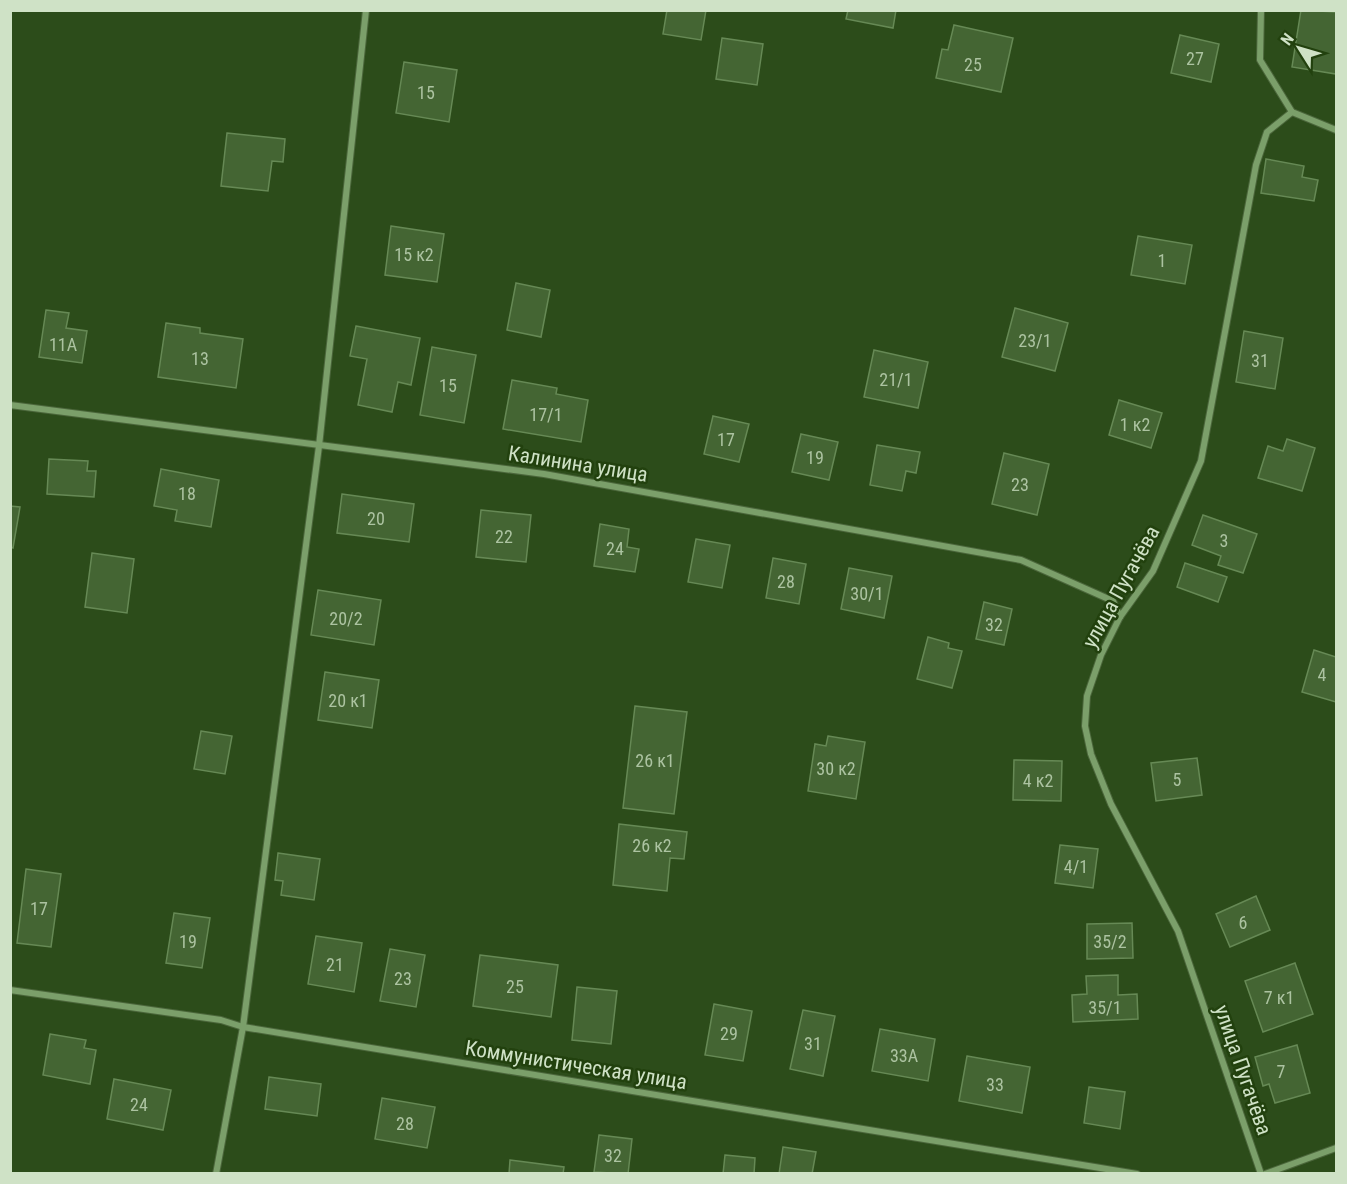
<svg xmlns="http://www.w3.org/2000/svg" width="1347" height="1184" viewBox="0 0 1347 1184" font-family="'Roboto Condensed',sans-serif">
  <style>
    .building { fill: #446533; stroke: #668955; stroke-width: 1.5 }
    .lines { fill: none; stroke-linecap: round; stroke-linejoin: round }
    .street-casing { stroke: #4b663b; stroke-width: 8 }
    .street { stroke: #7b9f6a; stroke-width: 6 }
    .labels { text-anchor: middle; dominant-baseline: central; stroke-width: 5; stroke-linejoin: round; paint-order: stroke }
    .number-label { font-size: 18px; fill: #acc3a1 }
    .street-label { font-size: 21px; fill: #cfe2c6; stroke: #22410e }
  </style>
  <rect width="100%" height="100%" fill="#2c4c1a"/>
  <!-- building -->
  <g class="building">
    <path d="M667,10H706L701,40L663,34Z"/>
    <path d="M848,10H896L893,28L846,19Z"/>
    <path d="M1301,10L1336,12V74L1292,67Z"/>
    <path d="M954,25L1013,38L1001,92L936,78L942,49L948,50Z"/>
    <path d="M1180,35L1219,44L1211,82L1171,73Z"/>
    <path d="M722,38L763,44L757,85L716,79Z"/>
    <path d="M404,62L457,70L449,122L396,113Z"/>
    <path d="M227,133L285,139L283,162L272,161L268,191L221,186Z"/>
    <path d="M1266,159L1304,166L1302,177L1318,180L1314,201L1261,193Z"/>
    <path d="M391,226L444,234L437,282L385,275Z"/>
    <path d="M1138,236L1192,245L1185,284L1131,275Z"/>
    <path d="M516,283L550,290L541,337L507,330Z"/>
    <path d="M1015,308L1068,323L1055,371L1002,357Z"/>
    <path d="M46,310L69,313L66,328L87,331L82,363L39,357Z"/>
    <path d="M166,323L200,328V333L243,339L236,388L158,377Z"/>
    <path d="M356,326L420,338L411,385L398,382L392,412L358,405L367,359L350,356Z"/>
    <path d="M1244,331L1283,338L1275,389L1236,382Z"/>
    <path d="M432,347L476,355L464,423L420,415Z"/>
    <path d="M874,350L928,362L918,408L864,397Z"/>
    <path d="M512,380L557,388L556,394L588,400L581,442L503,429Z"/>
    <path d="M1119,400L1162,413L1151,448L1109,435Z"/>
    <path d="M713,416L749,424L739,462L704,454Z"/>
    <path d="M801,434L838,442L829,480L792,472Z"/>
    <path d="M1287,439L1315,448L1302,491L1258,478L1268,446L1283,451Z"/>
    <path d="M877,445L920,452L916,473L906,471L902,491L870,485Z"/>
    <path d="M1004,453L1049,464L1037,515L992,504Z"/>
    <path d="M49,459L88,461L87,471H96L94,497L47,494Z"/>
    <path d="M161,469L219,480L211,527L175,521L177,510L154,506Z"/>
    <path d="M342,494L414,504L409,542L337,533Z"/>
    <path d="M10,506L20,507L13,548L10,547Z"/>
    <path d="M481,510L531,515L526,562L476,557Z"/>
    <path d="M1203,515L1257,534L1243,573L1218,565L1221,556L1192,545Z"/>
    <path d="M600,524L629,529L627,547L639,549L635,572L594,566Z"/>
    <path d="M696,539L730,545L722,588L688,582Z"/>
    <path d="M92,553L134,559L127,613L85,607Z"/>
    <path d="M773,558L806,564L799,604L766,598Z"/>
    <path d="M1185,563L1227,577L1218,602L1177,587Z"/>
    <path d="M849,568L892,576L884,618L841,609Z"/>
    <path d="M318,590L381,600L374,645L311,635Z"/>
    <path d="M984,602L1012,609L1004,645L976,639Z"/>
    <path d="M928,637L949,643L948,648L962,651L952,688L917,679Z"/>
    <path d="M1314,650L1336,657V702L1302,692Z"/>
    <path d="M325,672L379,680L372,728L318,720Z"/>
    <path d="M635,706L687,712L674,814L623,808Z"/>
    <path d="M201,731L232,736L225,774L194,769Z"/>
    <path d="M828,736L865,742L856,799L808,791L815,744L826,746Z"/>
    <path d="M1197,758L1202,795L1156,801L1151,763Z"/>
    <path d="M1014,760L1062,761L1061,801L1013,800Z"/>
    <path d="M619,824L687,832L684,859L670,858L667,891L613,885Z"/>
    <path d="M1060,845L1098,849L1093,888L1055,883Z"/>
    <path d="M278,853L320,859L314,900L281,895L283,881L275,880Z"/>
    <path d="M26,869L61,874L51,947L17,943Z"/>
    <path d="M1256,896L1270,930L1230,947L1216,914Z"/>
    <path d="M174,913L210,918L202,968L166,963Z"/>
    <path d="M1132,923L1133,958L1087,959V924Z"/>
    <path d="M316,936L362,943L354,992L308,984Z"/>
    <path d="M390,949L425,955L416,1007L380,1001Z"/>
    <path d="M480,955L558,965L551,1017L473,1006Z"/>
    <path d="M1295,963L1313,1014L1263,1032L1245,981Z"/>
    <path d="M1118,975V995L1137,994L1138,1019L1073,1022L1072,995L1087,994L1086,976Z"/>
    <path d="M577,987L617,991L611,1044L572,1040Z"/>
    <path d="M714,1004L752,1011L743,1061L705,1055Z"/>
    <path d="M803,1010L835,1016L823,1076L790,1069Z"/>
    <path d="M880,1029L935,1039L928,1081L872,1071Z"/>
    <path d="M50,1034L86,1040L84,1048L96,1050L90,1084L43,1075Z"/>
    <path d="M1297,1045L1310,1093L1275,1103L1269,1084L1263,1086L1255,1057Z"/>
    <path d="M967,1056L1030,1067L1022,1113L959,1101Z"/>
    <path d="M269,1077L321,1084L317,1116L265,1109Z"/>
    <path d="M114,1079L171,1090L163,1130L107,1119Z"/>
    <path d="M1089,1087L1125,1092L1120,1129L1084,1123Z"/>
    <path d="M382,1098L435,1107L427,1148L375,1139Z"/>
    <path d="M599,1135L632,1139L628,1174L594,1172Z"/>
    <path d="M783,1147L816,1152L812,1174H779Z"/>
    <path d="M725,1155L755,1158L754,1174H723Z"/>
    <path d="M510,1160L564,1167L563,1174H509Z"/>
  </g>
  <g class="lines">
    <defs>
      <g id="street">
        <path d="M1261,10L1260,60L1292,112L1336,130"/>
        <path d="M10,405L544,474L1021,560L1113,601L1120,617"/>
        <path d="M10,990L221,1020L243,1027L1137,1174"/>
        <path d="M216,1174L243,1027L319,446L366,10"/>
        <path d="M1261,1174L1178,931L1111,804L1091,754L1085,726L1087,696L1101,655L1120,617L1153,571L1201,461L1256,165L1267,132L1292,112"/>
        <path d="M1265,1174L1336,1148"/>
      </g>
    </defs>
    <!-- street casing -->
    <use href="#street" class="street-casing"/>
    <!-- street -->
    <use href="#street" class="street"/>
  </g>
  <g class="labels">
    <!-- number labels -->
    <g class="number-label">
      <text x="1195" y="58">27</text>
      <text x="973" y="64">25</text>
      <text x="426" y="92">15</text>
      <text x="414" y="254">15 к2</text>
      <text x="1162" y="260">1</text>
      <text x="1035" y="340">23/1</text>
      <text x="63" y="344">11А</text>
      <text x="200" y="358">13</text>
      <text x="1260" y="360">31</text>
      <text x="896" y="379">21/1</text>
      <text x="448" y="385">15</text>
      <text x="546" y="414">17/1</text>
      <text x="1135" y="424">1 к2</text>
      <text x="726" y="439">17</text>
      <text x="815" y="457">19</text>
      <text x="1020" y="484">23</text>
      <text x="187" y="493">18</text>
      <text x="376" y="518">20</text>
      <text x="504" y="536">22</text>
      <text x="1224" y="540">3</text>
      <text x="615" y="548">24</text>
      <text x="786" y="581">28</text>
      <text x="867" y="593">30/1</text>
      <text x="346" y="618">20/2</text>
      <text x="994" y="624">32</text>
      <text x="1322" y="674">4</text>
      <text x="348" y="700">20 к1</text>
      <text x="655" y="760">26 к1</text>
      <text x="836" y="768">30 к2</text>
      <text x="1177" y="779">5</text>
      <text x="1038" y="780">4 к2</text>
      <text x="652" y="845">26 к2</text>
      <text x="1076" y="866">4/1</text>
      <text x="39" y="908">17</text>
      <text x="1243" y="922">6</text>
      <text x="188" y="941">19</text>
      <text x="1110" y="941">35/2</text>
      <text x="335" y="964">21</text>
      <text x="403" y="978">23</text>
      <text x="515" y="986">25</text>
      <text x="1279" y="997">7 к1</text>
      <text x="1105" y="1007">35/1</text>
      <text x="729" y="1033">29</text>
      <text x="813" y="1043">31</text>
      <text x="904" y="1055">33А</text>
      <text x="1281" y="1071">7</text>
      <text x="995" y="1084">33</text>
      <text x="139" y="1104">24</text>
      <text x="405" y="1123">28</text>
      <text x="613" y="1155">32</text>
    </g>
    <!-- street labels -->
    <g class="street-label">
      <text transform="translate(578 464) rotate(9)">Калинина улица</text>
      <text transform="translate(1121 587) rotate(-61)">улица Пугачёва</text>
      <text transform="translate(576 1065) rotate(9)">Коммунистическая улица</text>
      <text transform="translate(1243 1070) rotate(71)">улица Пугачёва</text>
    </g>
  </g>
  <!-- border -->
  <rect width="1347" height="1184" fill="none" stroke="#cfe2c6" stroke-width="24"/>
  <!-- north arrow -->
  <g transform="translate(1299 48) rotate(307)" stroke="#22410e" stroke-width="4.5" paint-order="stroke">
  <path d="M0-4.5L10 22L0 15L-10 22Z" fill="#cfe2c6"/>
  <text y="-9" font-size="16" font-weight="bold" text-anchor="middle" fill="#cfe2c6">N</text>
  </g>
</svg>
